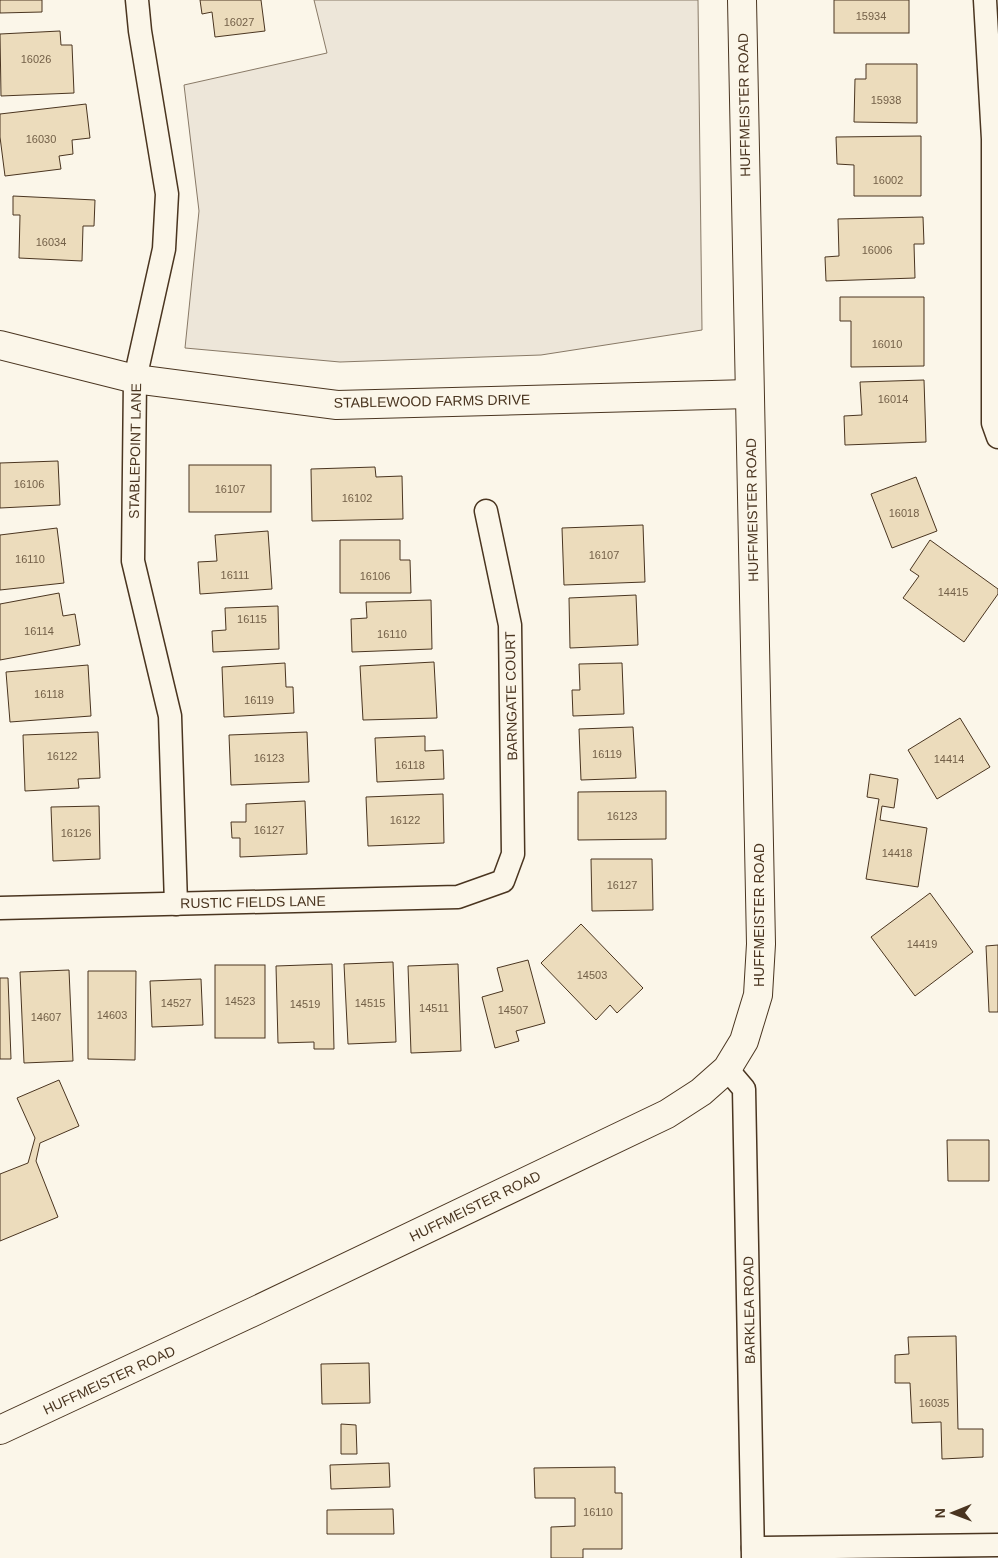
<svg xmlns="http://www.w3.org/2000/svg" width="998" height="1558" viewBox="0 0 998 1558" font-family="Helvetica,sans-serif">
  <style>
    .green { fill: #ede6d9; stroke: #887966 }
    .building { fill: #ecdcbc; stroke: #4a3520 }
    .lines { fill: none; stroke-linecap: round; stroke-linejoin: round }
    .minor-casing { stroke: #4a3520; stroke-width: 25 }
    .tertiary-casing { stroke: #4a3520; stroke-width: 30 }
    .minor { stroke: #fbf6e9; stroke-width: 22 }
    .tertiary { stroke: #fbf6e9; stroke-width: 28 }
    .labels { text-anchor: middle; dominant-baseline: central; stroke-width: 4; stroke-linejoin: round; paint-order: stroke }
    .number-label { font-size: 11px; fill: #725f47 }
    .street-label { font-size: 14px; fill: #4a3520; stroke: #fbf6e9 }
  </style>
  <rect width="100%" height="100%" fill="#fbf6e9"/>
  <!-- green -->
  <path class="green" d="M314,0H698L702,330L541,355L340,362L185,348L199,211L184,85L327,53Z"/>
  <!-- building -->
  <g class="building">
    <path d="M0,0H42V12L0,13Z"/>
    <path d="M200,0H261L265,31L215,37L212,12L202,14Z"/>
    <rect x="834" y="0" width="75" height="33"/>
    <path d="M60,31L61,45H72L74,93L1,96L0,34Z"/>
    <path d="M866,64H917V123L854,122L855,79H866Z"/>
    <path d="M86,104L90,138L72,140L73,154L59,156L61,169L5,176L0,137V114Z"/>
    <path d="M921,136V196H854V165L837,164L836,137Z"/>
    <path d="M13,196L95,200L94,226H83L82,261L19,258L20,215H13Z"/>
    <path d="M923,217L924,244H914L915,278L826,281L825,257L839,256L838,219Z"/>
    <path d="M840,297H924V366L851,367V321H840Z"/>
    <path d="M924,380L926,442L845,445L844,416L862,415L860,382Z"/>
    <path d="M58,461L60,505L0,508V463Z"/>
    <rect x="189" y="465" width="82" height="47"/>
    <path d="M375,467L376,477L402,476L403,519L312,521L311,469Z"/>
    <path d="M916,477L937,531L892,548L871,494Z"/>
    <path d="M643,525L645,582L564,585L562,528Z"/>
    <path d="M57,528L64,583L0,590V535Z"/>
    <path d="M268,531L272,589L200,594L198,562L217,561L215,535Z"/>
    <path d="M340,540H400V560H410L411,593H340Z"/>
    <path d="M930,540L998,589V594L964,642L903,598L919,576L910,570Z"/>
    <path d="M59,593L63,616L75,614L80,645L0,660V604Z"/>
    <path d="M636,595L638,645L570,648L569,598Z"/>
    <path d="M431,600L432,649L352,652L351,619L367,618L366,602Z"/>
    <path d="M278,606L279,649L213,652L212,631L226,630L225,608Z"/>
    <path d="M434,662L437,718L363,720L360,666Z"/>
    <path d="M285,663L286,687H293L294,713L224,717L222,667Z"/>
    <path d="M622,663L624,714L573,716L572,690H580L579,664Z"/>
    <path d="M88,665L91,716L10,722L6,672Z"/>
    <path d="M960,718L990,767L937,799L908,750Z"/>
    <path d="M633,727L636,778L581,780L579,729Z"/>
    <path d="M98,732L100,778L78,779L79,788L25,791L23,735Z"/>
    <path d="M307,732L309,782L231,785L229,735Z"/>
    <path d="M425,736V751L443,750L444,779L377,782L375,738Z"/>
    <path d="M870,774L898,779L894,808L882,806L880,820L927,828L918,887L866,879L879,799L867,797Z"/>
    <path d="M666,791V839L578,840V792Z"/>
    <path d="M443,794L444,843L368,846L366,797Z"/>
    <path d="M305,801L307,854L240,857V838H232L231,822H246V804Z"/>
    <path d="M99,806L100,859L53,861L51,807Z"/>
    <path d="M591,859H652L653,910L592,911Z"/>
    <path d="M930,893L973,952L915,996L871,937Z"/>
    <path d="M581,924L643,988L617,1013L610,1005L596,1020L541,963Z"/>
    <path d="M998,945V1012H989L986,946Z"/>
    <path d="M528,960L545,1023L516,1031L519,1041L495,1048L482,997L503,991L497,968Z"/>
    <path d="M393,962L396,1042L348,1044L344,964Z"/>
    <path d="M332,964L334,1049H314V1042L278,1043L276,966Z"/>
    <path d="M458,964L461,1051L411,1053L408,966Z"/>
    <rect x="215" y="965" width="50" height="73"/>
    <path d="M69,970L73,1061L24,1063L20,972Z"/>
    <path d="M88,971H136L135,1060L88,1059Z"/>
    <path d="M0,978H8L11,1059H0Z"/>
    <path d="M201,979L203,1025L152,1027L150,981Z"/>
    <path d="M59,1080L79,1126L40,1143L36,1161L58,1217L0,1241V1174L28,1163L35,1138L17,1098Z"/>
    <path d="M947,1140H989V1181H948Z"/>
    <path d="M956,1336L958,1429H983V1457L942,1459L941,1422L912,1423L910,1383H895V1355L909,1354L908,1337Z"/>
    <path d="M369,1363L370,1403L322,1404L321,1364Z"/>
    <path d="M341,1424L356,1425L357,1454H341Z"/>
    <path d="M389,1463L390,1487L331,1489L330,1465Z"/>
    <path d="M615,1467V1493H622V1549H583V1558H551V1527L575,1526V1498H535L534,1468Z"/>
    <path d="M393,1509L394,1534H327V1510Z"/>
  </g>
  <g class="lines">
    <defs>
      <g id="minor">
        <path d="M137,0L140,31L167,194L164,249L135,379L133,561L170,716L176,904"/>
        <path d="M985,0L993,139V423L998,437"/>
        <path d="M0,908L458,897L503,881L513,854L510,625L486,511"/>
        <path d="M727,1069L744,1089L753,1558"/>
        <path d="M753,1548L998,1545"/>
      </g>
      <g id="tertiary">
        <path d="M0,345L135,379L337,405L749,394"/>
        <path d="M0,1430L255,1311L667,1114L701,1092L727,1069L744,1041L758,995L761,944L742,0"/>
      </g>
    </defs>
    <!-- minor casing -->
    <use href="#minor" class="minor-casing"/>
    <!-- tertiary casing -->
    <use href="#tertiary" class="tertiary-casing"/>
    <!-- minor -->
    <use href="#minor" class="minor"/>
    <!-- tertiary -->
    <use href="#tertiary" class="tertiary"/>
  </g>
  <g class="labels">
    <!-- number labels -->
    <g class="number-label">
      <text x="871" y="16">15934</text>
      <text x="239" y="22">16027</text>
      <text x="36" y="59">16026</text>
      <text x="886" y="100">15938</text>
      <text x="41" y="139">16030</text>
      <text x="888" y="180">16002</text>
      <text x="51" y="242">16034</text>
      <text x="877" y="250">16006</text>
      <text x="887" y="344">16010</text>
      <text x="893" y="399">16014</text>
      <text x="29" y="484">16106</text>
      <text x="230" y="489">16107</text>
      <text x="357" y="498">16102</text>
      <text x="904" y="513">16018</text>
      <text x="604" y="555">16107</text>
      <text x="30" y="559">16110</text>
      <text x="235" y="575">16111</text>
      <text x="375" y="576">16106</text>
      <text x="953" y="592">14415</text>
      <text x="252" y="619">16115</text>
      <text x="39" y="631">16114</text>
      <text x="392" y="634">16110</text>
      <text x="49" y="694">16118</text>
      <text x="259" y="700">16119</text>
      <text x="607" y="754">16119</text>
      <text x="62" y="756">16122</text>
      <text x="269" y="758">16123</text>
      <text x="949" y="759">14414</text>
      <text x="410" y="765">16118</text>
      <text x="622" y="816">16123</text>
      <text x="405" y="820">16122</text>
      <text x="269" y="830">16127</text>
      <text x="76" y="833">16126</text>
      <text x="897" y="853">14418</text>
      <text x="622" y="885">16127</text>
      <text x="922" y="944">14419</text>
      <text x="592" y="975">14503</text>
      <text x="240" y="1001">14523</text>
      <text x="176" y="1003">14527</text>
      <text x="370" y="1003">14515</text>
      <text x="305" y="1004">14519</text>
      <text x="434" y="1008">14511</text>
      <text x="513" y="1010">14507</text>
      <text x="112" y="1015">14603</text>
      <text x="46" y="1017">14607</text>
      <text x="934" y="1403">16035</text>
      <text x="598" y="1512">16110</text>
    </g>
    <!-- street labels -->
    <g class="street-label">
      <text transform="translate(744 105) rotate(-91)">HUFFMEISTER ROAD</text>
      <text transform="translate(432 401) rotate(-1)">STABLEWOOD FARMS DRIVE</text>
      <text transform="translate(135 451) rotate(-89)">STABLEPOINT LANE</text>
      <text transform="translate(752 510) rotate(-91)">HUFFMEISTER ROAD</text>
      <text transform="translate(511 696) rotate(-91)">BARNGATE COURT</text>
      <text transform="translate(253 902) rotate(-1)">RUSTIC FIELDS LANE</text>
      <text transform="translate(759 915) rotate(-90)">HUFFMEISTER ROAD</text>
      <text transform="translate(475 1206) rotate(-26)">HUFFMEISTER ROAD</text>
      <text transform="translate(749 1310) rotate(-91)">BARKLEA ROAD</text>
      <text transform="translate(109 1380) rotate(-25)">HUFFMEISTER ROAD</text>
    </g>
  </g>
  <!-- north arrow -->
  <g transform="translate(953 1513) rotate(269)" stroke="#fbf6e9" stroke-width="4" paint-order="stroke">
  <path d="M0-4L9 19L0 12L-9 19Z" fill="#4a3520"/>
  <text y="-8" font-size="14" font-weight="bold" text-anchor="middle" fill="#4a3520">N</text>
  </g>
</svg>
